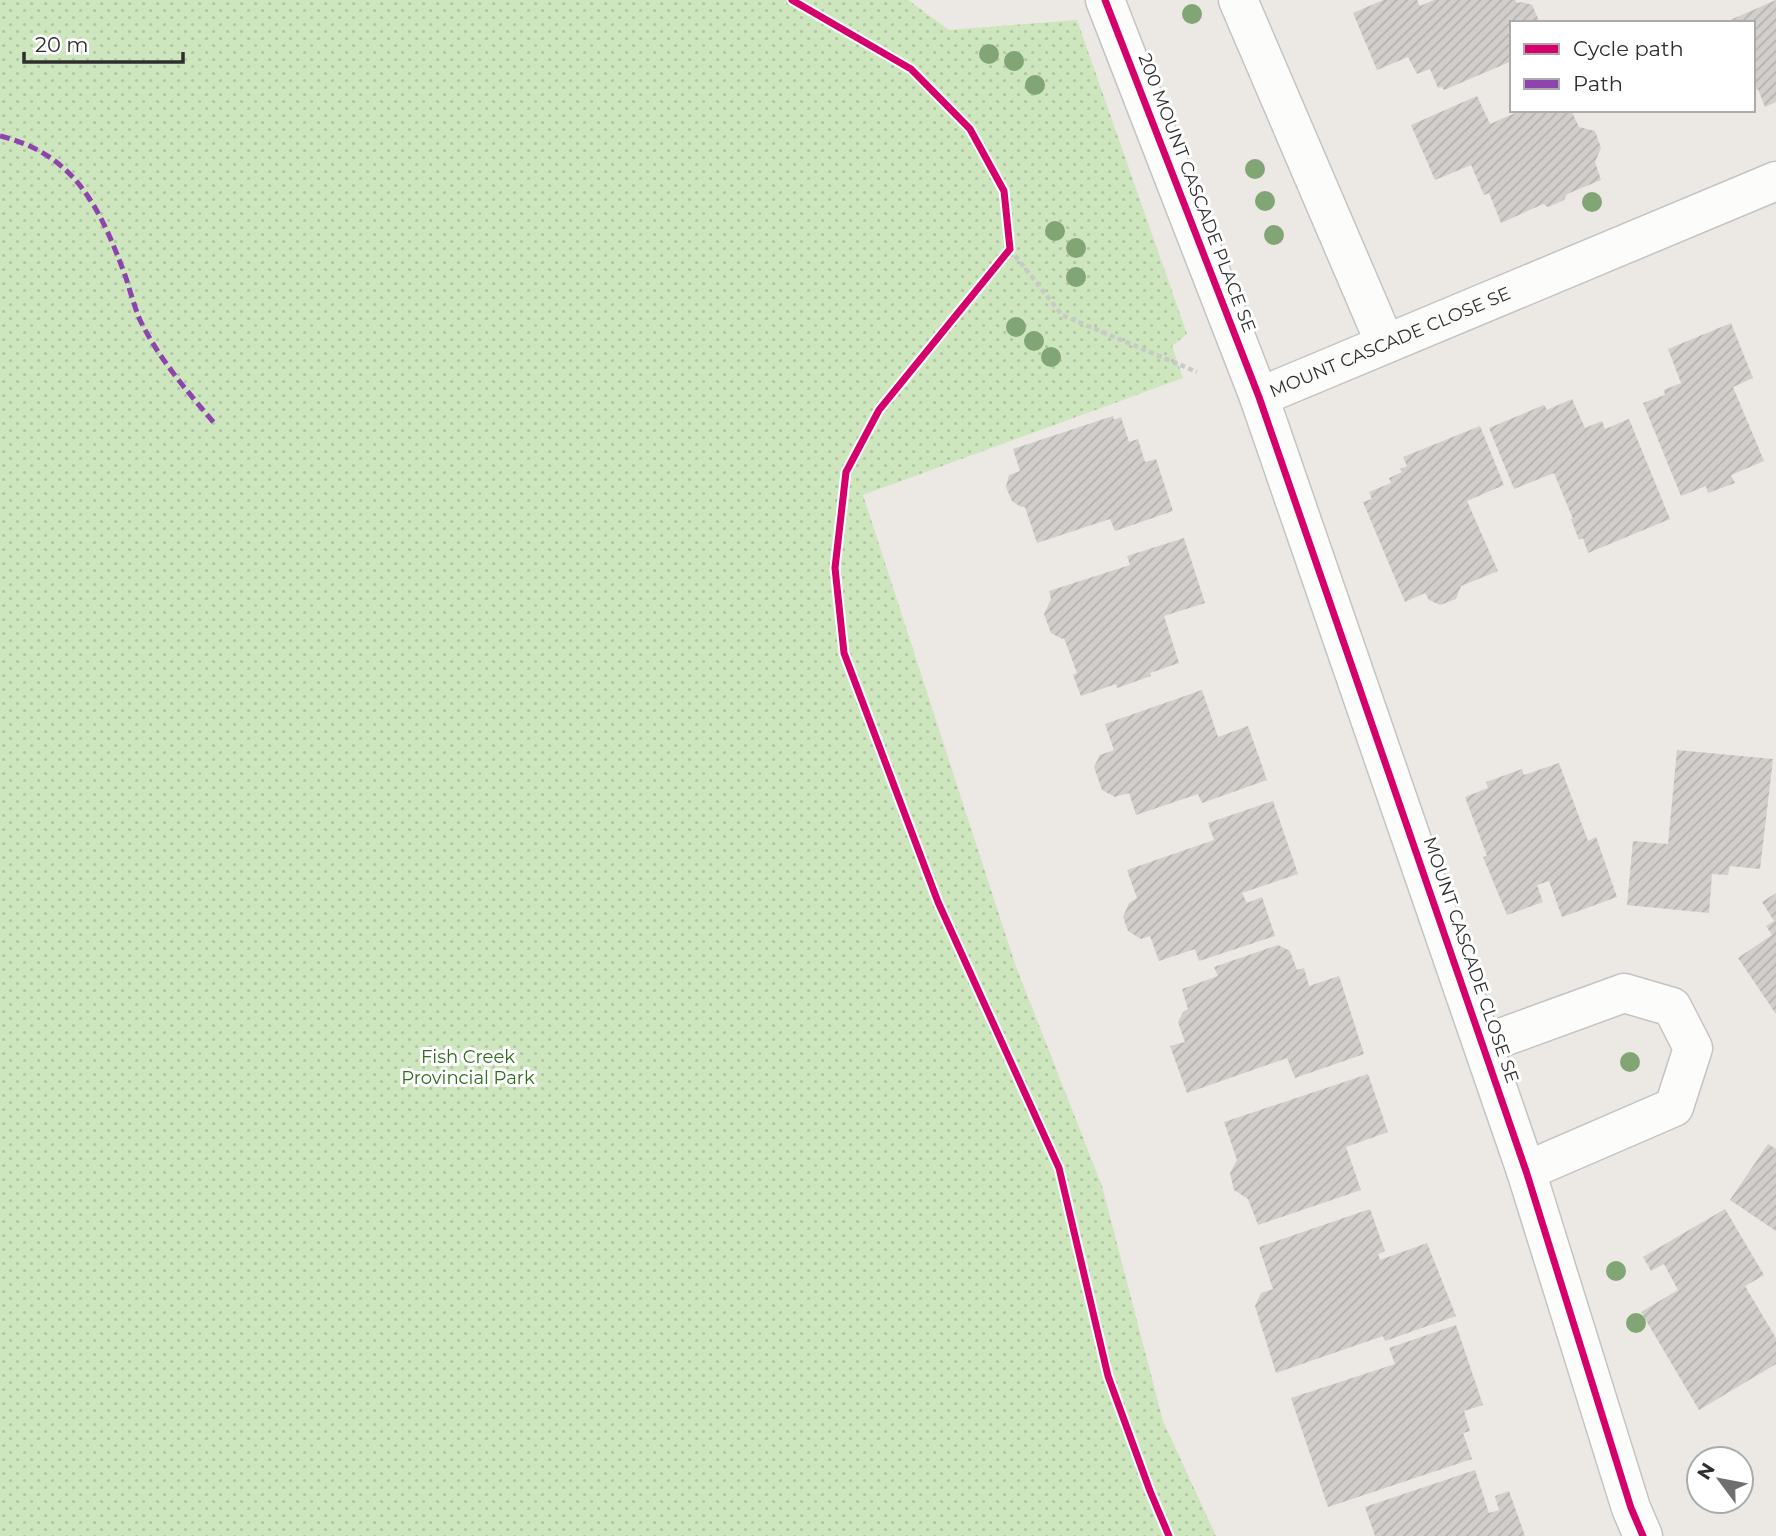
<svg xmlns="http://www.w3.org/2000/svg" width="1776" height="1536" viewBox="0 0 1776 1536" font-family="Montserrat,sans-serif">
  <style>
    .park { fill: url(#park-dots) }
    .building { fill: url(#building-hatch) }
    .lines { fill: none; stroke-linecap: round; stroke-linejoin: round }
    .street-casing { stroke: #c5c4c5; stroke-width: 41 }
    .path { stroke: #c9c9c8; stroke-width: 4.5; stroke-dasharray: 5 3.5; stroke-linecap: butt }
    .street { stroke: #fcfcfb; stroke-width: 38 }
    .quiet { stroke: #8e44ad; stroke-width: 5; stroke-dasharray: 10 5; stroke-linecap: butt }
    .cycleway-casing { stroke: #fff; stroke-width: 11 }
    .cycleway { stroke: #d6006c; stroke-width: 7 }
    .tree { fill: #82a575 }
    .labels { text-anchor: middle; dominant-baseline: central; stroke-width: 6; stroke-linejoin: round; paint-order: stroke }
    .street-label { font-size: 18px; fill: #2e2e2e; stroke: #fff }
    .park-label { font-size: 18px; fill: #2c6e1b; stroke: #fff }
  </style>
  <defs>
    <pattern id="park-dots" width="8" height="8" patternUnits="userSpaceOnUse" patternTransform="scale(1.75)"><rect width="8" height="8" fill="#cee6be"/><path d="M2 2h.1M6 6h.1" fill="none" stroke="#b1c6a4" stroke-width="1.8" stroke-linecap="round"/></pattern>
    <pattern id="building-hatch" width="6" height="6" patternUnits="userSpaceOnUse" patternTransform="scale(1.75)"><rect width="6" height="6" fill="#d1cecb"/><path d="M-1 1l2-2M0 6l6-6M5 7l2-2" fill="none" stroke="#b4b1af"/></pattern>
  </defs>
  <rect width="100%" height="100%" fill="#ece8e4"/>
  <!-- park -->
  <path class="park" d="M0,0H908L949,30L1077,20L1187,334L1172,346L1183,378L863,495L1015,964L1102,1186L1163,1421L1216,1536H0Z"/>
  <!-- building -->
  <g class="building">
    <path d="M1383,0H1417L1420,6L1434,0H1515L1517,3L1522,2L1532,5L1540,23H1512V61L1444,90L1442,87L1438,88L1430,69L1417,74L1408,57L1377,70L1353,13Z"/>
    <path d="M1776,0V102L1765,107L1758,89L1753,91V23H1729L1728,21Z"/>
    <path d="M1477,96L1490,124L1522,110H1571L1579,127L1595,131L1601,148L1595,162L1601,180L1567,194L1564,200L1548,207L1543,204L1501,223L1489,193L1484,195L1471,165L1435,180L1411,125Z"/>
    <path d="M1731,323L1753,378L1733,387L1764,461L1731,475L1735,483L1708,493L1706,486L1681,496L1643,403L1665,395L1664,390L1681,383L1668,349Z"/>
    <path d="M1572,399L1585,428L1602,421L1605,429L1629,419L1670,519L1588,553L1583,538L1579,540L1571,519H1573L1554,473L1514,489L1489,428L1544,405L1547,410Z"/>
    <path d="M1113,416L1114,420L1121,417L1129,442L1138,439L1145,462L1156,459L1173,511L1115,531L1110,519L1037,543L1025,507H1021L1012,501L1006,487L1009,475L1020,471L1013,449Z"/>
    <path d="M1480,426L1504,485L1467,501L1498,571L1461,586L1456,599L1440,605L1429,600L1425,593L1405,602L1363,502L1372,499L1369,492L1391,483L1389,478L1402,472L1400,469L1407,466L1403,457Z"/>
    <path d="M1184,538L1205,603L1164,616L1179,663L1150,673L1151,676L1117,688L1116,684L1081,696L1073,675L1077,673L1064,638L1062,639L1051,633L1044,614L1051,599L1049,591L1130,565L1127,556Z"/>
    <path d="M1202,690L1218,737L1248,726L1267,780L1202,803L1198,794L1136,815L1129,793L1115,797L1102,790L1094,767L1100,755L1114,750L1105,724Z"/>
    <path d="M1677,750L1773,759L1760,869L1730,866L1728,875L1712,874L1709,913L1627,905L1633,841L1668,844Z"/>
    <path d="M1559,763L1588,841L1596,837L1617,897L1562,917L1549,881L1537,885L1543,902L1507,915L1483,857L1487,856L1465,797L1488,788L1486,782L1522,769L1524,775Z"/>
    <path d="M1273,801L1298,874L1242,893L1247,903L1262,897L1275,936L1199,961L1195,949L1159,961L1150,936L1141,939L1128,931L1123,917L1129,903L1137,898L1127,870L1214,840L1208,823Z"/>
    <path d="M1776,893V1014L1738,958L1772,935L1766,926L1774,921L1762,902Z"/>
    <path d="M1278,945L1290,951L1297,970L1304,968L1309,986L1339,976L1364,1054L1295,1078L1287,1058L1187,1093L1170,1046L1185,1042L1178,1022L1183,1012L1188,1009L1182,989L1218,976L1214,967Z"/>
    <path d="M1368,1074L1388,1132L1346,1147L1361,1190L1258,1225L1248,1199L1234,1190L1230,1173L1237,1160L1224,1122Z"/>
    <path d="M1768,1144L1776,1149V1231L1730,1200Z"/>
    <path d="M1370,1209L1385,1251L1378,1254L1380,1260L1427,1243L1456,1316L1385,1341L1383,1336L1276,1373L1255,1306L1261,1293L1273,1289L1259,1247Z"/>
    <path d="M1725,1209L1764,1275L1745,1286L1776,1338V1364L1699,1410L1641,1312L1678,1290L1664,1264L1651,1271L1643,1257Z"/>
    <path d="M1456,1325L1483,1405L1464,1411L1470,1431L1463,1433L1472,1459L1328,1507L1291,1398L1395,1364L1389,1348Z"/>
    <path d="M1475,1470L1489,1513L1499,1510L1495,1496L1509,1491L1525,1536H1375L1365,1507Z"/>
  </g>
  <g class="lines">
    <defs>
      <g id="street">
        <path d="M1105,0L1259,397L1526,1171L1631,1508L1643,1536"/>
        <path d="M1238,0L1385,343"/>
        <path id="s1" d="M1259,397L1776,181"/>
        <path d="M1484,1044L1624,993L1672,1007L1693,1048L1674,1107L1526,1171"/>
      </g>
    </defs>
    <!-- street casing -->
    <use href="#street" class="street-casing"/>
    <!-- path -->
    <path class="path" d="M1010,249L1062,315L1197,372"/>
    <!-- street -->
    <use href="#street" class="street"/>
    <!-- quiet -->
    <path class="quiet" d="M0,136C75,154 100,208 125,275C130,290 134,306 140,320C159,359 187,391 215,424"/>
    <defs>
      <g id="cycleway">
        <path d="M792,0L911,69L970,129L1004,191L1010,249L879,410L846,472L835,568L844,653L938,902L1059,1168L1108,1376L1150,1491L1169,1536"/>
        <path d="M1105,0L1259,397L1526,1171L1631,1508L1643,1536"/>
      </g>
    </defs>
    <!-- cycleway casing -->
    <use href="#cycleway" class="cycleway-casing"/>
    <!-- cycleway -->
    <use href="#cycleway" class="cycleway"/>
  </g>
  <!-- trees -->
  <g class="tree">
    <circle cx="1192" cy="14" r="10"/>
    <circle cx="989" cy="54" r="10"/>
    <circle cx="1014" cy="61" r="10"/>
    <circle cx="1035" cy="85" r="10"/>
    <circle cx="1255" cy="169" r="10"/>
    <circle cx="1265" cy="201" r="10"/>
    <circle cx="1592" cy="202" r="10"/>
    <circle cx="1055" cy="231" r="10"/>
    <circle cx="1274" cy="235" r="10"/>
    <circle cx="1076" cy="248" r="10"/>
    <circle cx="1076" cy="277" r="10"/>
    <circle cx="1016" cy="327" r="10"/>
    <circle cx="1034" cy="341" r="10"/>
    <circle cx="1051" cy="357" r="10"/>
    <circle cx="1630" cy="1062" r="10"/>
    <circle cx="1616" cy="1271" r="10"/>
    <circle cx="1636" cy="1323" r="10"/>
  </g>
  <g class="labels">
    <!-- street labels -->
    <g class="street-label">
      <text transform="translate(1197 193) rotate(69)">200 MOUNT CASCADE PLACE SE</text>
      <text stroke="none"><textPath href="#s1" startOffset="142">MOUNT CASCADE CLOSE SE</textPath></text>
      <text transform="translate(1471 960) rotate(71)">MOUNT CASCADE CLOSE SE</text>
    </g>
    <!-- park labels -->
    <g class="park-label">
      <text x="468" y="1057">Fish Creek<tspan x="468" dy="21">Provincial Park</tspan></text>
    </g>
  </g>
  <!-- legend -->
  <rect x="1510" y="21" width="245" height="91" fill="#ffffff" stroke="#ababab" stroke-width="2"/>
  <rect x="1524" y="44" width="35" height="10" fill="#d6006c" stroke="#ababab" stroke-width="2"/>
  <text x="1573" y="56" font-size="21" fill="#2e2e2e">Cycle path</text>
  <rect x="1524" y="79" width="35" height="10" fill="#8e44ad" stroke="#ababab" stroke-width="2"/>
  <text x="1573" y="91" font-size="21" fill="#2e2e2e">Path</text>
  <!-- north arrow -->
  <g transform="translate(1720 1480) rotate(302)"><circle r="33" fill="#ffffff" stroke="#ababab" stroke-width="2"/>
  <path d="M0-5L12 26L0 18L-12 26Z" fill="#706f6e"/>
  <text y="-10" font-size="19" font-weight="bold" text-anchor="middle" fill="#2e2e2e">N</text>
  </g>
  <!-- scale -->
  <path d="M24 52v10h159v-10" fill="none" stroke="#2e2e2e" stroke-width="3.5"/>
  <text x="35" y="52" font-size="21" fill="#2e2e2e" stroke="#ffffff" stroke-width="5" paint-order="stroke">20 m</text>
</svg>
